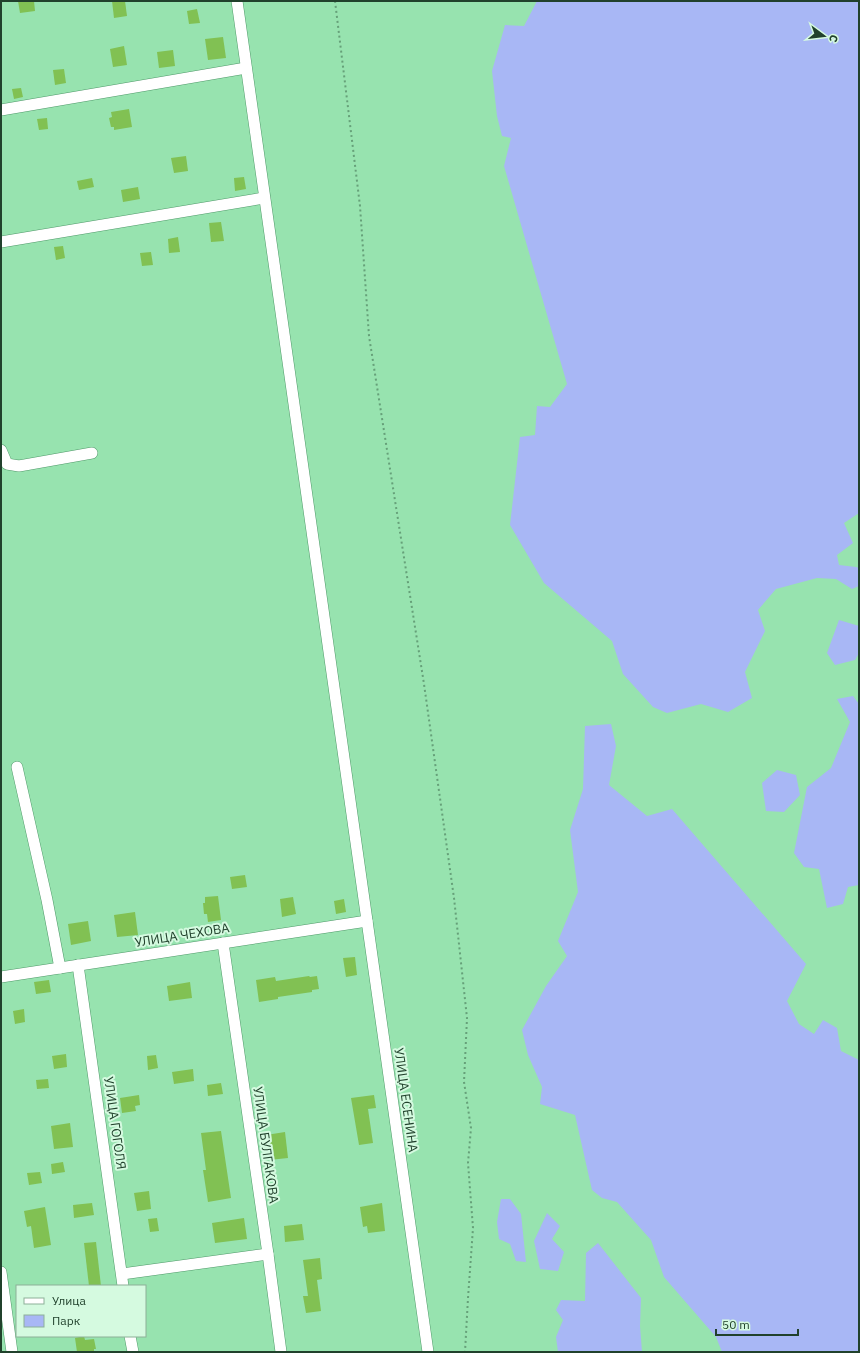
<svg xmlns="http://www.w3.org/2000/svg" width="860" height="1353" viewBox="0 0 860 1353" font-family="'IBM Plex Sans',sans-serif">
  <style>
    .green { fill: #a8b7f5 }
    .building { fill: #81c153 }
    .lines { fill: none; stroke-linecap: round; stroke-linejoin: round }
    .minor-casing { stroke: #4f9969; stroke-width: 12 }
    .path { stroke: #66a079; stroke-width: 2; stroke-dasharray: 2 3; stroke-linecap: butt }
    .minor { stroke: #fff; stroke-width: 11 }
    .labels { text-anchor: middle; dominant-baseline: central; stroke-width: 4; stroke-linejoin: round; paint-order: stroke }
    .street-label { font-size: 13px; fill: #21412c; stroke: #d5fae0 }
  </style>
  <rect width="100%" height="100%" fill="#97e3af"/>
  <!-- green -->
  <g class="green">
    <path d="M537,1H859V513L844,523L853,543L837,555L839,565L856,567L859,568V586L852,589L836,579L817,578L776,589L758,610L765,631L745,672L752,698L728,712L701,704L667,713L653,707L623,674L612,641L544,583L510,525L520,437L535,435L537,406L550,407L567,384L504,166L511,138L502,136L497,116L492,71L505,25L524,26Z"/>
    <path d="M839,620L859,626V653L855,660L835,665L827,653Z"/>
    <path d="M853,696L859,704V885L848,887L843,904L827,908L819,869L804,867L794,853L807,787L831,768L850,722L837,699Z"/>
    <path d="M611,724L616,746L609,785L647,816L672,809L806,964L787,1001L799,1024L814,1034L823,1020L837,1028L841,1051L859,1060V1352H722L716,1337L664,1277L651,1240L617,1202L602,1198L592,1190L575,1115L540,1104L542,1087L528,1055L522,1030L546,986L567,956L558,941L578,892L570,830L583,789L585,726Z"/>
    <path d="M777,770L796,775L800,795L784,812L766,811L762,783Z"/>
    <path d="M501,1199H510L521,1214L526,1262L516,1261L510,1244L499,1239L497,1222Z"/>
    <path d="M547,1213L560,1226L552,1239L564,1252L558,1271L540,1269L534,1241Z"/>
    <path d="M598,1243L641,1298L640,1326L642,1352H558L556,1337L563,1320L556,1310L561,1300L585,1301L586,1253Z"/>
  </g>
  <!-- building -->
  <g class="building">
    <path d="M18,1H34L35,11L20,13Z"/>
    <path d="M112,1H125L127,16L114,18Z"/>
    <path d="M197,9L200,23L189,24L187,11Z"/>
    <path d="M223,37L226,58L208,60L205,39Z"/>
    <path d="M124,46L127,65L113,67L110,49Z"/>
    <path d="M173,50L175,66L159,68L157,52Z"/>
    <path d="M64,69L66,83L55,85L53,70Z"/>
    <path d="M21,88L23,97L14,99L12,89Z"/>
    <path d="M129,109L132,127L114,130V127H111L109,118L112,117L111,112Z"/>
    <path d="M47,118L48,129L39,130L37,119Z"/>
    <path d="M186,156L188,171L174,173L171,158Z"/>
    <path d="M244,177L246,189L235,191L234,178Z"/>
    <path d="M92,178L94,187L79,190L77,181Z"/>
    <path d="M138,187L140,199L123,202L121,190Z"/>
    <path d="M221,222L224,241L211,242L209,223Z"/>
    <path d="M178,237L180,252L169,253L168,239Z"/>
    <path d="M63,246L65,258L56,260L54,247Z"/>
    <path d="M151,252L153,265L142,266L140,253Z"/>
    <path d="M245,875L247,887L232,889L230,877Z"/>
    <path d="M218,896L221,920L208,922L207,914H204L203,903H205V897Z"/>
    <path d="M293,897L296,914L282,917L280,899Z"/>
    <path d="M344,899L346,912L336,914L334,901Z"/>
    <path d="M135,912L138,935L117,937L114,915Z"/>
    <path d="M88,921L91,941L71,945L68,924Z"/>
    <path d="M355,957L357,975L346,977L343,958Z"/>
    <path d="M309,976L310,977L317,976L319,989L312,990V992L278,997V999L259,1002L256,980L275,977L276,981Z"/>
    <path d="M49,980L51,992L36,994L34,982Z"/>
    <path d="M190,982L192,998L169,1001L167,986Z"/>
    <path d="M24,1009L25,1022L15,1024L13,1011Z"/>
    <path d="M66,1054L67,1067L54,1069L52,1056Z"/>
    <path d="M156,1055L158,1068L148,1070L147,1056Z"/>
    <path d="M193,1069L194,1081L174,1084L172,1072Z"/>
    <path d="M48,1079L49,1088L37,1089L36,1080Z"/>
    <path d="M221,1083L223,1094L208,1096L207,1085Z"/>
    <path d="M139,1095L140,1105L135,1106L136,1111L122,1113L120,1098Z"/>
    <path d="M374,1095L376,1108L368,1109L373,1143L359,1145L351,1098Z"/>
    <path d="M70,1123L73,1147L54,1149L51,1126Z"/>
    <path d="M221,1131L231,1198L208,1202L203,1170H206L201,1133Z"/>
    <path d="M285,1132L288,1158L269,1160L266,1135Z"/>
    <path d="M63,1162L65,1172L52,1174L51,1164Z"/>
    <path d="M40,1172L42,1183L29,1185L27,1173Z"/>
    <path d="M149,1191L151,1209L137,1211L134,1193Z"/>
    <path d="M92,1203L94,1215L74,1218L73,1205Z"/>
    <path d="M382,1203L385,1231L368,1233L367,1226L363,1227L360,1207Z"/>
    <path d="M45,1207L51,1245L34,1248L31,1226L27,1227L24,1211Z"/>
    <path d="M157,1218L159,1231L150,1232L148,1219Z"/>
    <path d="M244,1218L247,1239L215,1243L212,1223Z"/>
    <path d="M302,1224L304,1240L285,1242L284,1226Z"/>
    <path d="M96,1242L101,1286H89L84,1243Z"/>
    <path d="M320,1258L322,1279L317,1280L321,1311L306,1313L303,1296H308L303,1260Z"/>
    <path d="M84,1336L85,1340L94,1339L96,1349H94V1352H77L75,1338Z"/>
  </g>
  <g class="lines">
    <defs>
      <g id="minor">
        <path d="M237,1L428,1352"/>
        <path d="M1,110L246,68"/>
        <path d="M1,242L264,198"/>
        <path d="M1,450L7,464L19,466L92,453"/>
        <path d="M17,767L47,900L60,968"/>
        <path d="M223,943L268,1254L281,1352"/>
        <path d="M78,965L123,1286"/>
        <path d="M1,977L367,921"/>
        <path d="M1,1272L12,1352"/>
        <path d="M122,1274L268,1254"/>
        <path d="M130,1336L133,1352"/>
      </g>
    </defs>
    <!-- minor casing -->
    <use href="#minor" class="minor-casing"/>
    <!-- path -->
    <path class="path" d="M335,1L360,206L369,336L424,684L454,898L467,1018L464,1082L471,1128L468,1163L473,1228L468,1298L465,1352"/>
    <!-- minor -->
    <use href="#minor" class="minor"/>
  </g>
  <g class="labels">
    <!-- street labels -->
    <g class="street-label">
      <text transform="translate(182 935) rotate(-9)">УЛИЦА ЧЕХОВА</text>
      <text transform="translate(406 1100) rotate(82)">УЛИЦА ЕСЕНИНА</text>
      <text transform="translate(115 1123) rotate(82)">УЛИЦА ГОГОЛЯ</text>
      <text transform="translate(266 1145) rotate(82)">УЛИЦА БУЛГАКОВА</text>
    </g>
  </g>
  <!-- border -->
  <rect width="860" height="1353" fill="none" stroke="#21412c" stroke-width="4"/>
  <!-- legend -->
  <rect x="16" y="1285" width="130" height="52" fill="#d5fae0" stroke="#8db098"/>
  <rect x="24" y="1298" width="20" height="6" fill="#ffffff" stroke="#8db098"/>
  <text x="52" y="1305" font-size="12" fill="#21412c">Улица</text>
  <rect x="24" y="1315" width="20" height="12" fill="#a8b7f5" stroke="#8db098"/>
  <text x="52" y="1325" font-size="12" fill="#21412c">Парк</text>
  <!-- north arrow -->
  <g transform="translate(824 36) rotate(105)" stroke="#d5fae0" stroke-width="3" paint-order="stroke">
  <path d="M0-3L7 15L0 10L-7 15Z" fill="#21412c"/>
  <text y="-6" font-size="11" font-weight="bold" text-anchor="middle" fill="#21412c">С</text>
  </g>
  <!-- scale -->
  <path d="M716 1329v6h82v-6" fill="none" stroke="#21412c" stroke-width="2"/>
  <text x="722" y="1329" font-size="12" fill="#21412c" stroke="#d5fae0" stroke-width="3" paint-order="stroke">50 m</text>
</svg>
